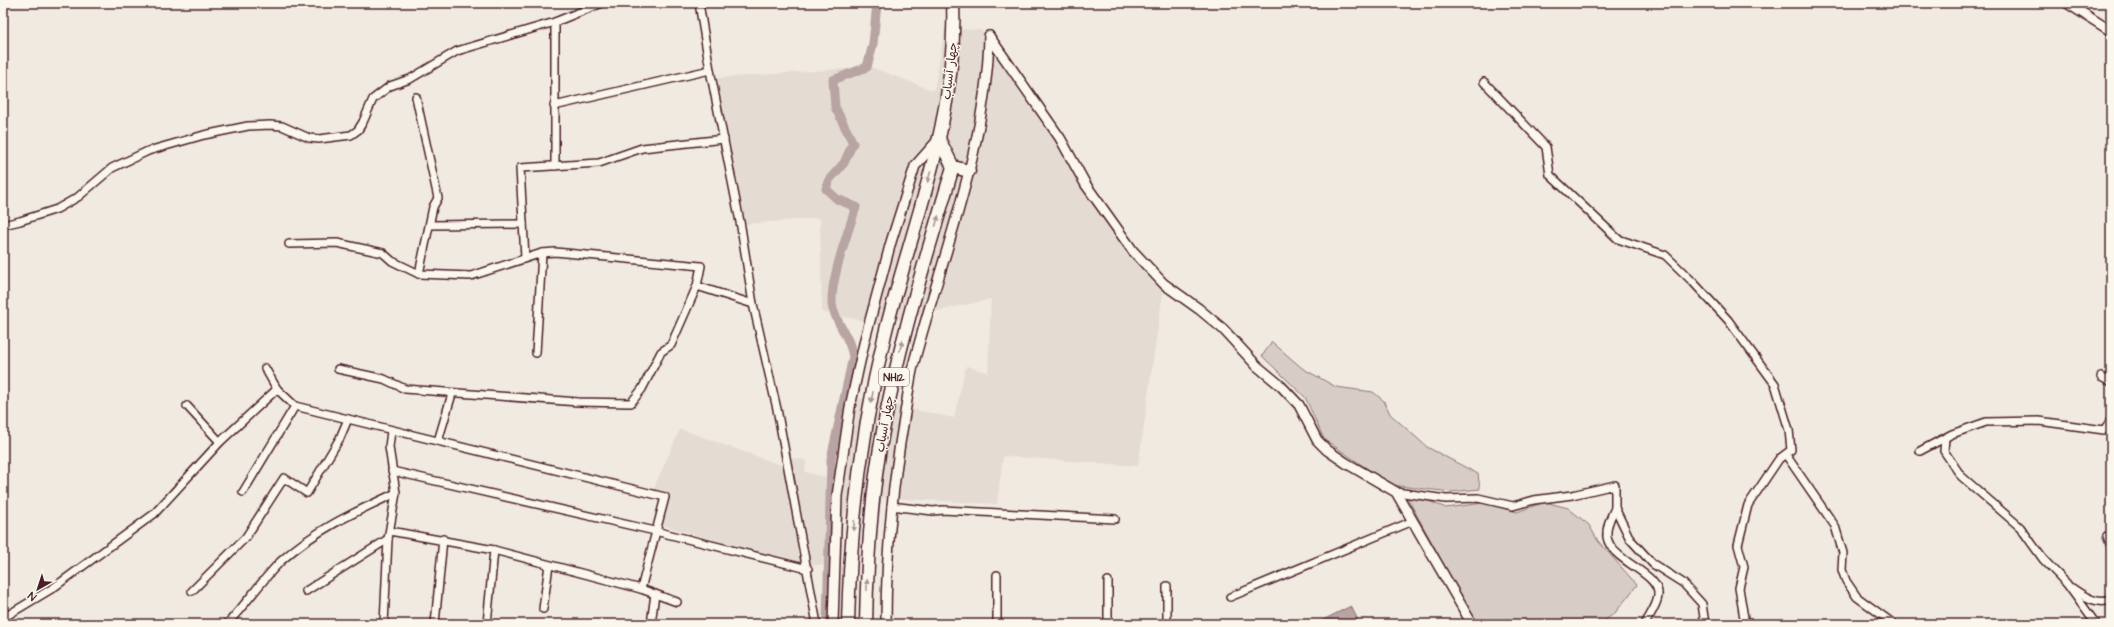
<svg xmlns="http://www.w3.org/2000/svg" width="2114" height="627" viewBox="0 0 2114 627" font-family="'Architects Daughter','Playpen Sans Arabic',sans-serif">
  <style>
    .built { fill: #e4dbd2 }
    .green { fill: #d8ccc6; stroke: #917678 }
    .water { fill: #b8a4a2; stroke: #8c6f72 }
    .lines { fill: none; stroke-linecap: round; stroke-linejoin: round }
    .canal { stroke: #b8a4a2; stroke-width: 9 }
    .minor-casing { stroke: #4a1f2b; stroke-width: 10 }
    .tertiary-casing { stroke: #4a1f2b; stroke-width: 12 }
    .trunk-casing { stroke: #4a1f2b; stroke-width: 15 }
    .minor { stroke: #fbf7ec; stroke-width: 7 }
    .tertiary { stroke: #fbf7ec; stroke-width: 9 }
    .trunk { stroke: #fbf7ec; stroke-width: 12 }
    .oneway { fill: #ab9695 }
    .labels { text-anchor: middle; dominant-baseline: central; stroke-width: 3; stroke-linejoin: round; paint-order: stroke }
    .shield { fill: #fbf7ec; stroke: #7f6065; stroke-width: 1 }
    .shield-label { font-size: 11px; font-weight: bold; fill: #4a1f2b }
    .street-label { font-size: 12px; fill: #4a1f2b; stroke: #fbf7ec }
  </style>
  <rect width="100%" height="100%" fill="#f0eae0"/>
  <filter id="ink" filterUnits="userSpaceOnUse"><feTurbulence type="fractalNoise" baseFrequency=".025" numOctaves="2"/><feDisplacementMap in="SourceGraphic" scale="8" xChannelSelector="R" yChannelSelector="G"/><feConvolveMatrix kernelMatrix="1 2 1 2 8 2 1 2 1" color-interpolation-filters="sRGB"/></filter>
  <g filter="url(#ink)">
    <!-- built -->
    <path class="built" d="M945,29L980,30L989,36L1086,185L1164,284L1138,466L1003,456L997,504L853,496L823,565H796L659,524L658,503L655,486L680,429L786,467L790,458L806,460L805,472L843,481L859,398L954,418L966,366L988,373L991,299L878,324L822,312L820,218L744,224L717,78L871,67L934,91Z"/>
    <!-- green -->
    <g class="green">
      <path d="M1272,342L1302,368L1336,387L1373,392L1384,401L1390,414L1427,447L1478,474L1480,489L1451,492L1391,485L1324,439L1305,397L1262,356Z"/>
      <path d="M1407,497L1424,499L1446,508L1483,503L1517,512L1545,502L1568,508L1589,525L1598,541L1637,585L1615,613L1600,624H1476Z"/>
    </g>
    <!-- water -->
    <path class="water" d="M1351,606L1360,624H1317L1321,621Z"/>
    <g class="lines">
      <!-- canal -->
      <path class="canal" d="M827,624L831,459L853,357C851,339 838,326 833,309C827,288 849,229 856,207L837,199L826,189L829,180L844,163L853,143L835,107L833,80L867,67L873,44L877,3"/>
      <defs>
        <g id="minor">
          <path d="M699,3L710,70L741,227L753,304L777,409L817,624"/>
          <path d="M555,22V166"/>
          <path d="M1484,82L1546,147L1550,175L1618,239L1665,255L1693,282L1728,320L1775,384L1789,430L1791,450L1779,459L1748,505L1738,545L1744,567L1739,588L1744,618L1742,624"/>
          <path d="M416,97L438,198L433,207L419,274"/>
          <path d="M554,106L710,70"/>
          <path d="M3,225L20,221L57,209L78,197L112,168L148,151L204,135L248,126L270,125L282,126L309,138L319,139L351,135L358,130L363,122L373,99L390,86L410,79L457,51L555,22L602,3"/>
          <path d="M430,225L523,224"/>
          <path d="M289,244L337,243L383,253L392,261L419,274L471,276L542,253L555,252L701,266L697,286L671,345L661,352L642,389L631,403L578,402L405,389L384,379L338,369"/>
          <path d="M525,258L520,168L599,163L642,148L724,139"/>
          <path d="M697,286L753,304"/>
          <path d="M536,353L542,253"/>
          <path d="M265,368L277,389L295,406L665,497L641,589"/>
          <path d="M2101,377L2111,382"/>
          <path d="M187,406L220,442"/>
          <path d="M1945,438L1944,451L1961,476L2020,527L2043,559L2067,584L2096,624"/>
          <path d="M438,441L452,394"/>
          <path d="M1920,451L1952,434L1986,422L2039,421L2104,430L2111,420"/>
          <path d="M1786,455L1835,526L1843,553L1842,570L1846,581L1857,597L1894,624"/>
          <path d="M392,471L655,531L808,569"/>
          <path d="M243,492L295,406"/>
          <path d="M1396,492L1446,499L1478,498L1513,506L1534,500L1572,495L1615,485V508L1630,539L1653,564L1683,583L1702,604L1705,624"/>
          <path d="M891,506L933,511L943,510L1115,519"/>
          <path d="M1615,508C1611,517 1606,526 1607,537C1611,562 1661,573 1658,596C1657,606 1649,616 1645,624"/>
          <path d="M390,531L494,550L641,589L677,602"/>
          <path d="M2107,536L2111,546"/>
          <path d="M1167,586V624"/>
          <path d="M2072,588C2084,596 2096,605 2111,600"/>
          <path d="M192,591L246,537L284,478L307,493L340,438L348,419"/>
          <path d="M306,591L388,539"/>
          <path d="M1230,597L1413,521"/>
          <path d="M543,609L549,565"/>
          <path d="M3,618L53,588L154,514L220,442L277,389"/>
          <path d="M227,624C246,604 262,580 281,561C315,530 355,512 396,493"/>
          <path d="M384,624L388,539L396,493L389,447L391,431"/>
          <path d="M435,624L443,539"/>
          <path d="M487,624L494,550"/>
          <path d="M651,624L655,594"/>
          <path d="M997,624V575"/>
          <path d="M1108,624V581"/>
        </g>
        <g id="tertiary">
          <path d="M2067,3L2111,31"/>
          <path d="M989,36L1060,138L1086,185L1133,251L1164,284L1199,309L1223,329L1257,366L1281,386L1299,405L1317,440L1327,450L1346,463L1396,492L1472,624"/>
          <path d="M833,624L837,496L850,407L865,339L891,242L915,166L938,140"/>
          <path d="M886,624C886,555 892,488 904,419C907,402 909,383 913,366C941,259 987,147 989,36"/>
        </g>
        <g id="trunk">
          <path d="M953,167L969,171"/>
          <path d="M848,624C850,527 862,429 885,334C912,224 958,119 953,3"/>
          <path d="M866,624C867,560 871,494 883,431C899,342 927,255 953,167L939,139"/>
        </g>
      </defs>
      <!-- minor casing -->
      <use href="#minor" class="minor-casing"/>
      <!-- tertiary casing -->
      <use href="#tertiary" class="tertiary-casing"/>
      <!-- trunk casing -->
      <use href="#trunk" class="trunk-casing"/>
      <!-- minor -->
      <use href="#minor" class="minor"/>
      <!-- tertiary -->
      <use href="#tertiary" class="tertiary"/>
      <!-- trunk -->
      <use href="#trunk" class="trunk"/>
    </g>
    <!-- one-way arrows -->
    <defs><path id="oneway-solid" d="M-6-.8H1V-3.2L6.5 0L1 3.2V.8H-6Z"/></defs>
    <g class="oneway">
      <use href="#oneway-solid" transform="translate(929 177) rotate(106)"/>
      <use href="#oneway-solid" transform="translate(937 221) rotate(-74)"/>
      <use href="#oneway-solid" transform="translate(901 346) rotate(-74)"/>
      <use href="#oneway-solid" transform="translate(872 397) rotate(102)"/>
      <use href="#oneway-solid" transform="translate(854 526) rotate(94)"/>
      <use href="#oneway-solid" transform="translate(867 585) rotate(-89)"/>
    </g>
  </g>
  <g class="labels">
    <!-- shield labels -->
    <rect class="shield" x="879" y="368" width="30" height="18" rx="3"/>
    <g class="shield-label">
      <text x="894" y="377">NH12</text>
    </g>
    <!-- street labels -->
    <g class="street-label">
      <text transform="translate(950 71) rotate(-83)">چهار آسیاب</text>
      <text transform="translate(885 424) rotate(-80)">چهار آسیاب</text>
    </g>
  </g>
  <!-- margin -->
  <rect width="2114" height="627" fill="none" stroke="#fbf7ec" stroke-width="16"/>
  <rect x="8" y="8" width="2098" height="611" fill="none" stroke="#4a1f2b" stroke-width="1.5" filter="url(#ink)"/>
  <!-- north arrow -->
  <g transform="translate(38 589) rotate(219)" stroke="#fbf7ec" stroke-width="3" paint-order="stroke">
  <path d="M0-3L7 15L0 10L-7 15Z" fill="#4a1f2b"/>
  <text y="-6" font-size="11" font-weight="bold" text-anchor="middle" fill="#4a1f2b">N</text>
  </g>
</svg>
